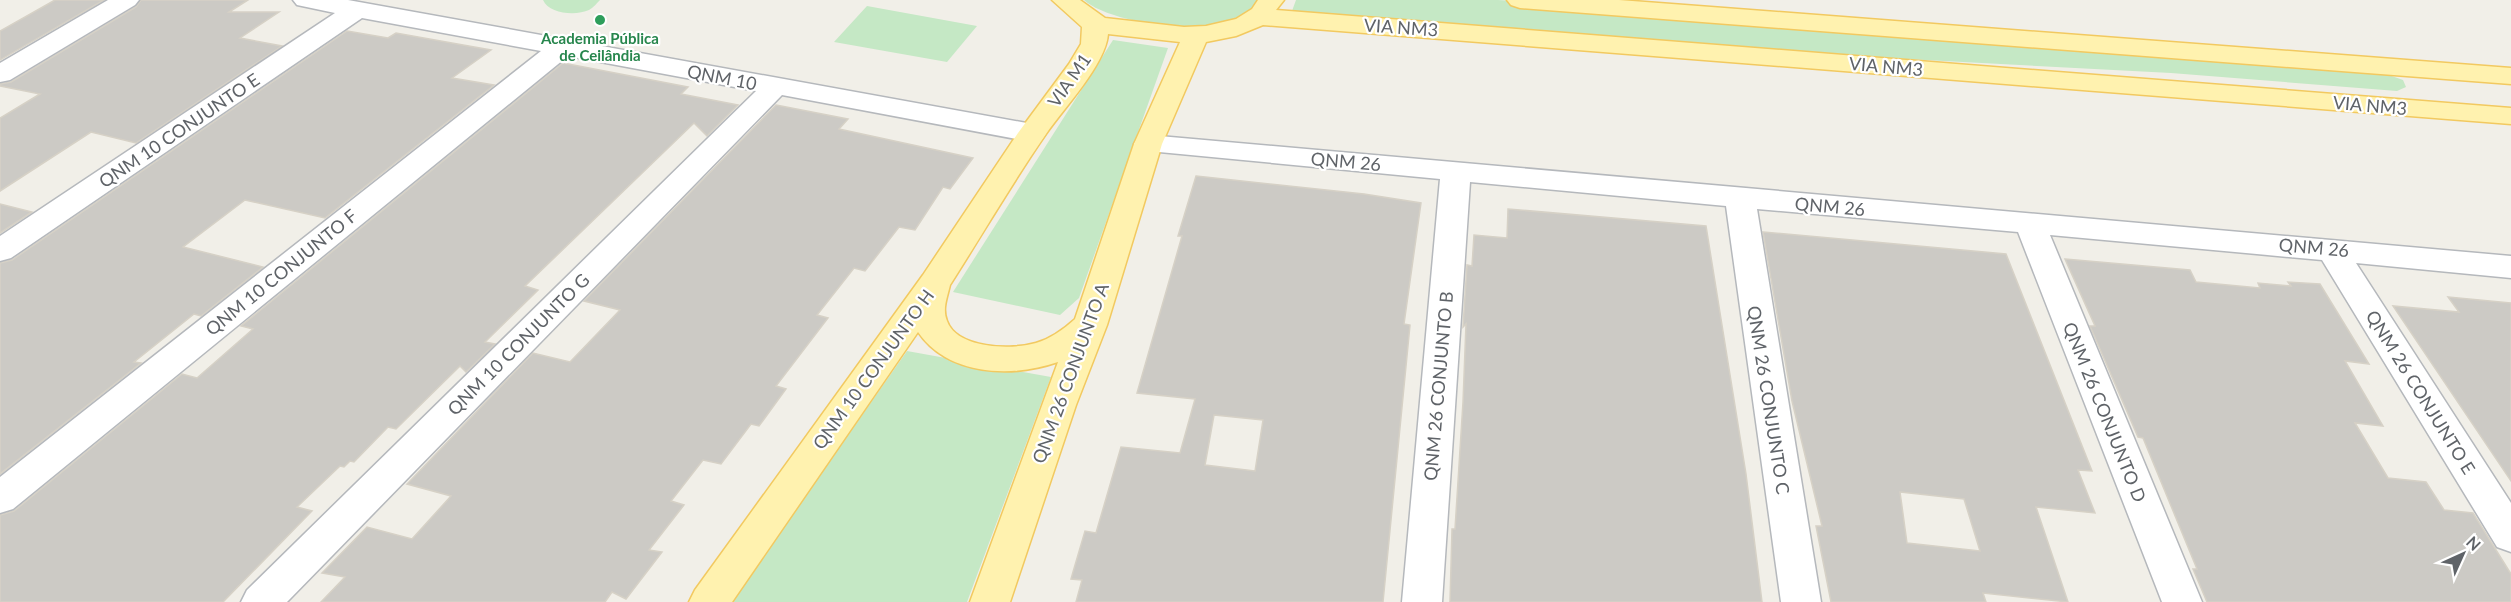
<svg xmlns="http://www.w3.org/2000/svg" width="2511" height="602" viewBox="0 0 2511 602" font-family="Lato,sans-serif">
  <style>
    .green { fill: #c5e8c5 }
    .building { fill: #cccac5; stroke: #d6d1c6; stroke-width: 1.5; fill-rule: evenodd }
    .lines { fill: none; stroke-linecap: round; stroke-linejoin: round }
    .minor-casing { stroke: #b5b8bc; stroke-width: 3 }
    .major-casing { stroke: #f2c960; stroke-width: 3 }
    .minor { fill: #fff; fill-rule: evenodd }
    .major { fill: #fff2af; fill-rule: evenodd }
    .leisure-dot { fill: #2e9e5b; stroke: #fff; stroke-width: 2 }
    .labels { text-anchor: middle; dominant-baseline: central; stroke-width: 4.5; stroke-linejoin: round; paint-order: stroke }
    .far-leisure-label { font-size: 15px; font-weight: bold; fill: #27864d; stroke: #fff }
    .street-label { font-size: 18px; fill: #5f6368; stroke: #fff }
  </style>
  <rect width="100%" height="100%" fill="#f1efe8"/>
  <!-- green -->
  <g class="green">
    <path d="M543,0H600C597,3 593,8 589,10C576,16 549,14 543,0Z"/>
    <path d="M1084,0H1260C1242,44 1112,26 1084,0Z"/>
    <path d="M1296,0H1498L1579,5L2386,74L2403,80L2406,87L2397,91L2171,73L1906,59L1292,11Z"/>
    <path d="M867,6L977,26L947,62L834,42Z"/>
    <path d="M1113,40L1168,48L1079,298L1060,315L953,292Z"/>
    <path d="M907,351L1051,377L967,602H731Z"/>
  </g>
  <!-- building -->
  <g class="building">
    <path d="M55,0H104L0,60V31Z"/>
    <path d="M141,0H248L229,12H279L240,38L282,46L136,143L91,132L0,191V118L40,94L0,86V84L11,82L136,7Z"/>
    <path d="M347,31L388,38L396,33L491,50L452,78L494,85L325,218L245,200L183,247L263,267L201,316L194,314L134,362L141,363L0,474V263L12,260Z"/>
    <path d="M563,63L688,87L681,94L738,105L707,136L694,123L525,286L538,290L485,342L495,344L466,372L460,366L396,429L388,427L354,462L350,461L344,467L340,466L297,507L312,511L223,602H0V515L14,511L182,374L197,378L253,329L241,326Z"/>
    <path d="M776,105L848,119L839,129L973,158L950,189L943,187L915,230L899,227L865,271L854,268L817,315L828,318L776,386L786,389L759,426L751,424L721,464L703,460L671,501L684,505L649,550L662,552L626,599L612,592L605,602H321L345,577L322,573L367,527L412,539L451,496L407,484L533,353L570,362L620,310L584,301Z"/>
    <path d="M1196,176L1364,194L1421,203L1404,324L1410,325L1383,602H1076L1082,580L1071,579L1073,572L1085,531L1096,533L1121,447L1180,453L1195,399L1137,393L1182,236H1178ZM1214,415L1263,420L1255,471L1205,465Z"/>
    <path d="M0,204L32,212L0,233Z"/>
    <path d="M1508,209L1706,226L1746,474L1762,602H1450L1452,529H1455L1463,402L1466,324L1463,327L1467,265L1472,266L1474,235L1507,238Z"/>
    <path d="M1763,232L2006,254L2092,471L2078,470L2095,513L2036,507L2068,602L1983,593L1986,602H1831L1816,526H1822L1792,401ZM1900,492L1964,499L1980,551L1907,543Z"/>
    <path d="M2065,259L2190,270L2196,282L2260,288L2258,283L2291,286L2288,282L2320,284L2369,364L2345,361L2383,426L2355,423L2388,478L2426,482L2444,510L2473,513L2511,574V602H2207L2193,569H2197L2143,438L2138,437L2090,326H2095Z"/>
    <path d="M2448,297L2511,303V481L2393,306L2459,312Z"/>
  </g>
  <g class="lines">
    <defs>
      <g id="minor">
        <path d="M108,0H139L135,5L10,80L0,82V63Z"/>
        <path d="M293,0H348L1032,124L1042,127L1046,133L1042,139L1032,142L782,95L287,602H241L247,590L756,91L568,56L13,509L0,513V477L541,51L362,18L11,258L0,261V236L335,13L297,5Z"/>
        <path d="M1148,135L2511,256V278L2356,263L2511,503V552L2497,547L2322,260L2050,235L2202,602H2162L2018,232L1757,209L1821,602H1781L1726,206L1470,182L1442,602H1402L1440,179L1138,150L1134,144L1138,138Z"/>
      </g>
      <g id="major">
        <path d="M1052,0H1080L1105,18L1184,27L1206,26L1236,19L1252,9L1258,0H1284L1276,10L2511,108V124L1263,25L1236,36L1206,42L1162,144L1107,325L1076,405L1010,602H970L1058,362C1012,378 948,376 918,332L732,602H689L695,590L923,275L1018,133L1069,64L1081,44L1082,27ZM1108,34L1180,42L1134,144L1075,319C1064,329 1050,339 1036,343C1012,350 957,349 947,321C942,309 947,298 950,285C982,235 1012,183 1046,134C1063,109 1106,64 1108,34Z"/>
        <path d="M1507,0H1619L2511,68V84L1520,8L1511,5Z"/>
      </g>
    </defs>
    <!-- minor casing -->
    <use href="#minor" class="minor-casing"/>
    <!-- major casing -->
    <use href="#major" class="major-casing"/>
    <!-- minor -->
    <use href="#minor" class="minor"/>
    <!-- major -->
    <use href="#major" class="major"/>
  </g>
  <!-- markers -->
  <circle class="leisure-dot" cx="600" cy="20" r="6"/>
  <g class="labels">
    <!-- far-leisure labels -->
    <g class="far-leisure-label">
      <text x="600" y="38">Academia Pública<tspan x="600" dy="17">de Ceilândia</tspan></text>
    </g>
    <!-- street labels -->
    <g class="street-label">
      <text transform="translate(1401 27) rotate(4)">VIA NM3</text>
      <text transform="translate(1886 66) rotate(5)">VIA NM3</text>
      <text transform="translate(722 77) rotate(11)">QNM 10</text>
      <text transform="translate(1069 80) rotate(-55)">VIA M1</text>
      <text transform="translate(2370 105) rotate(5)">VIA NM3</text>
      <text transform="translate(179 130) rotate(-34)">QNM 10 CONJUNTO E</text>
      <text transform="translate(1346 161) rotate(5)">QNM 26</text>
      <text transform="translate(1830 206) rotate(5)">QNM 26</text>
      <text transform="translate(2314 247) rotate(5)">QNM 26</text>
      <text transform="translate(281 272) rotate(-39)">QNM 10 CONJUNTO F</text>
      <text transform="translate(518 344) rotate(-45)">QNM 10 CONJUNTO G</text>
      <text transform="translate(873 369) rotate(-54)">QNM 10 CONJUNTO H</text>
      <text transform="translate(1070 373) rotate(-70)">QNM 26 CONJUNTO A</text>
      <text transform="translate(1438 386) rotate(-85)">QNM 26 CONJUNTO B</text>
      <text transform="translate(2421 392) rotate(58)">QNM 26 CONJUNTO E</text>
      <text transform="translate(1769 400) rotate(81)">QNM 26 CONJUNTO C</text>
      <text transform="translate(2105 412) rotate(68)">QNM 26 CONJUNTO D</text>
    </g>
  </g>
  <!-- north arrow -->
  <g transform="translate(2463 554) rotate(45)" stroke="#ffffff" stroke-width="4.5" paint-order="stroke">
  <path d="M0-4.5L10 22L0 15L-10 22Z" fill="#5f6368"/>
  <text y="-9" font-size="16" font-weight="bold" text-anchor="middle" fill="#5f6368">N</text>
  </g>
</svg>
